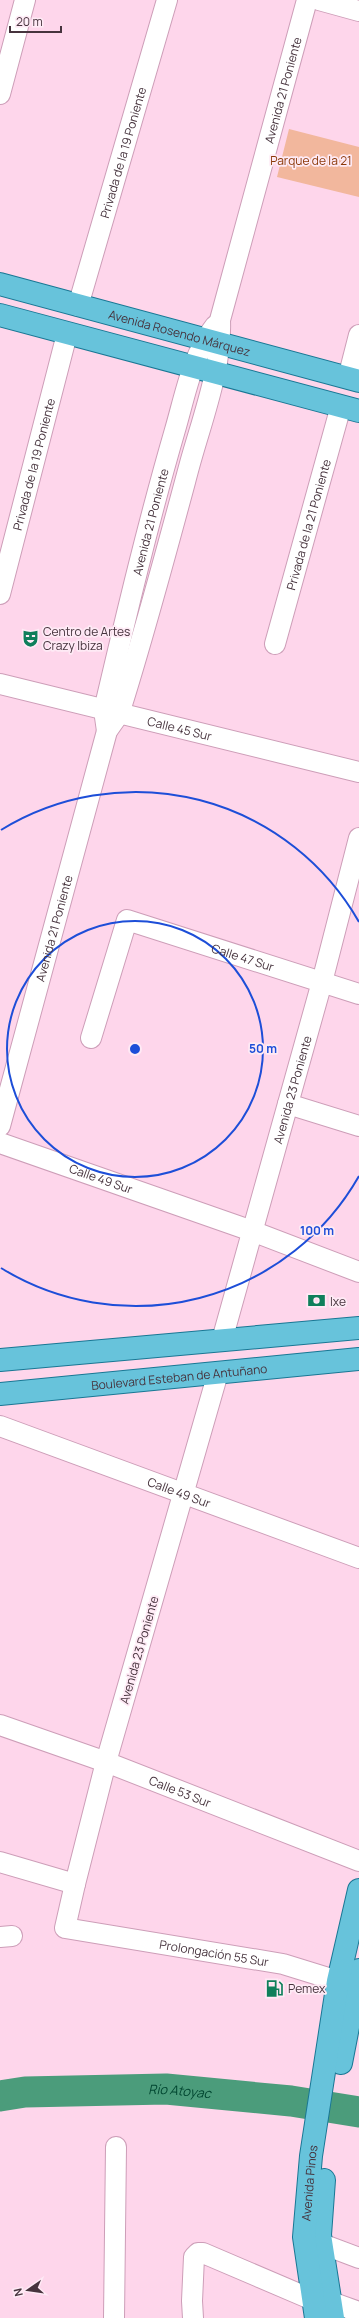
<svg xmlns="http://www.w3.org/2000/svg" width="359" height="2318" viewBox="0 0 359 2318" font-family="Manrope,sans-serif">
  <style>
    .green { fill: #f2b79d }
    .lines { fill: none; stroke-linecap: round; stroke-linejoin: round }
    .river { stroke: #4b9c7b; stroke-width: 31 }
    .minor-casing { stroke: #cd9eb8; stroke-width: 22 }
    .major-casing { stroke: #197794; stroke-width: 24 }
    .minor { stroke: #fff; stroke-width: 20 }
    .major { stroke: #67c3db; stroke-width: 22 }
    .ring { fill: none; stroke: #1d4ed8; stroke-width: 2 }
    .labels { text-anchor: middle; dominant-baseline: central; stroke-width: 3.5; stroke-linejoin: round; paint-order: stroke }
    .street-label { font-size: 12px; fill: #46333d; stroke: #feeaf5 }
    .park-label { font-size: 12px; fill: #8c3909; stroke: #feeaf5 }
    .poi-label { font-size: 12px; fill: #46333d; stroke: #feeaf5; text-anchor: start }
    .water-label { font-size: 13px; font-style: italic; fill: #004630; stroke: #feeaf5 }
    .centre { fill: #1d4ed8; stroke: #feeaf5; stroke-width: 2 }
    .ring-label { font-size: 12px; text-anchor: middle; font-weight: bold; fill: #1d4ed8; stroke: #feeaf5; stroke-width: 3.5; stroke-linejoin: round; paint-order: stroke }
  </style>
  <rect width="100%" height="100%" fill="#fed6eb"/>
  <!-- green -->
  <path class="green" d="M289,129L359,147V197L277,177Z"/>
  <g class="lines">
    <!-- river -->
    <path class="river" id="s1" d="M0,2096L25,2092L166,2089L291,2101L359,2112"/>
    <defs>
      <g id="minor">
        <path d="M319,0L359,11"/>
        <path d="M0,94L25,0"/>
        <path id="s2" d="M78,306L167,0"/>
        <path d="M348,378L359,335"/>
        <path id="s3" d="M0,594L67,334"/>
        <path id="s4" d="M275,644L341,406"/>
        <path id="s5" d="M0,684L359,772"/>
        <path id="s6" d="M107,731L104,710C126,616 148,523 175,430C185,396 192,355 215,326"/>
        <path id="s7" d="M91,1038L127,920L359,994"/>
        <path d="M288,1104L359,1126"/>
        <path id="s8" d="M0,1126L107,731L119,714C145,632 167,549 189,467C202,419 222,369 220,320L307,0"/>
        <path id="s9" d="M0,1143L252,1231L359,1272"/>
        <path id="s10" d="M222,1340L322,982L359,838"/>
        <path id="s11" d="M218,1373L106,1762L75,1884L65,1928L283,1964L338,1981L352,1988"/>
        <path id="s12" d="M0,1426L359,1558"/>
        <path id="s13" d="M0,1725L106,1762L359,1861"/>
        <path d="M0,1862L75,1884"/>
        <path d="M0,1937L12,1936"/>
        <path d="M322,2244L359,2258"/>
        <path d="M331,2302L359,2312"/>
        <path d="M114,2318L116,2147"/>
        <path d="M193,2318L192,2301L194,2257L198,2253H203L313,2300"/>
      </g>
      <g id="major">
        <path id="s14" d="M0,284L359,381"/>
        <path d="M0,315L359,411"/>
        <path d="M0,1360L359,1328"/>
        <path id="s15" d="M0,1394L359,1359"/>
        <path d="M341,2063L359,1970"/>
        <path d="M324,2180L320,2235L333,2318"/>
        <path id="s16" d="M316,2318L304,2237L311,2156L338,1981L359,1890"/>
      </g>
    </defs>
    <!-- minor casing -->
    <use href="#minor" class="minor-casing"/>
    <!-- major casing -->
    <use href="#major" class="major-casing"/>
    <!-- minor -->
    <use href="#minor" class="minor"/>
    <!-- major -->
    <use href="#major" class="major"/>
  </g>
  <!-- distance rings -->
  <g class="ring">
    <circle cx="135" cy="1049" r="128"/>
    <path d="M359 1176A257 257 0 0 1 1 1268M1 830A257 257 0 0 1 359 922"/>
  </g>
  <!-- icons -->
  <defs>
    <symbol id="theatre-bare" viewBox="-9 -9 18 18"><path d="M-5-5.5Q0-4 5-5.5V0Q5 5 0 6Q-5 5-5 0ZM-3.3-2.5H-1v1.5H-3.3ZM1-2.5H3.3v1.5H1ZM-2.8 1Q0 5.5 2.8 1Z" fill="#0f7f5b" stroke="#feeaf5" stroke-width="2.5" paint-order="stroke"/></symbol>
    <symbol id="bank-bare" viewBox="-9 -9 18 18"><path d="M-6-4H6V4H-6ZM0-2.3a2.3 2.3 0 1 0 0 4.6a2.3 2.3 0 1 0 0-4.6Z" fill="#0f7f5b" stroke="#feeaf5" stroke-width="2.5" paint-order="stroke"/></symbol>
    <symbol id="fuel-bare" viewBox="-9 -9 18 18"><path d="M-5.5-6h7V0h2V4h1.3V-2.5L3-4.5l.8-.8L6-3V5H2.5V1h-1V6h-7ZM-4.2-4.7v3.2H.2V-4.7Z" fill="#0f7f5b" stroke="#feeaf5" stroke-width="2.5" paint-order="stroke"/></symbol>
  </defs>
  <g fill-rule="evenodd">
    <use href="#theatre-bare" x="18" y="626" width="25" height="25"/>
    <use href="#bank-bare" x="304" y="1288" width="25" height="25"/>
    <use href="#fuel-bare" x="262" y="1976" width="25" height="25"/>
  </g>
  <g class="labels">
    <!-- street labels -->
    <g class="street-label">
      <text stroke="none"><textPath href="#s8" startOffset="1076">Avenida 21 Poniente</textPath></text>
      <text stroke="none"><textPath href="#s2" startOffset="160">Privada de la 19 Poniente</textPath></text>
      <text stroke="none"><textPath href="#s14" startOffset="186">Avenida Rosendo Márquez</textPath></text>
      <text stroke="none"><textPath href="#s3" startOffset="134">Privada de la 19 Poniente</textPath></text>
      <text stroke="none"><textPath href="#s6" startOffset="215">Avenida 21 Poniente</textPath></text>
      <text stroke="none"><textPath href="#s4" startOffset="124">Privada de la 21 Poniente</textPath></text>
      <text stroke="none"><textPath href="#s5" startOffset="185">Calle 45 Sur</textPath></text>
      <text stroke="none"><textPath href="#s8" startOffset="205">Avenida 21 Poniente</textPath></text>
      <text stroke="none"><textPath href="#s7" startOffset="245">Calle 47 Sur</textPath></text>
      <text stroke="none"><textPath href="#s10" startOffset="260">Avenida 23 Poniente</textPath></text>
      <text stroke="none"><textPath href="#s9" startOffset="107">Calle 49 Sur</textPath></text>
      <text stroke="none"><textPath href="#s15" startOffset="180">Boulevard Esteban de Antuñano</textPath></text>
      <text stroke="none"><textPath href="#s12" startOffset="191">Calle 49 Sur</textPath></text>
      <text transform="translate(139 1650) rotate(-74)">Avenida 23 Poniente</text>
      <text stroke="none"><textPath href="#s13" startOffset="192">Calle 53 Sur</textPath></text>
      <text stroke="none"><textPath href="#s11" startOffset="727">Prolongación 55 Sur</textPath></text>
      <text stroke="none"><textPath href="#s16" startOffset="136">Avenida Pinos</textPath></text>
    </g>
    <!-- park labels -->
    <g class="park-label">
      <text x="311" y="160">Parque de la 21</text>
    </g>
    <!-- poi labels -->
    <g class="poi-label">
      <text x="43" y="631">Centro de Artes<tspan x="43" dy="14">Crazy Ibiza</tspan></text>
      <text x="330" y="1301">Ixe</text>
      <text x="288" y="1988">Pemex</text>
    </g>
    <!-- water labels -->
    <g class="water-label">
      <text stroke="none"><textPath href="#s1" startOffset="180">Río Atoyac</textPath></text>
    </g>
  </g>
  <circle cx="135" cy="1049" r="6" class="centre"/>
  <g class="ring-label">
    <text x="263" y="1053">50 m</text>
    <text x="317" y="1235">100 m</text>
  </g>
  <!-- north arrow -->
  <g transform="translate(28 2290) rotate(257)" stroke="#feeaf5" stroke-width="3" paint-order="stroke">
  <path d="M0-3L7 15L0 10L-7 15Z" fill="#46333d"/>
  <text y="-6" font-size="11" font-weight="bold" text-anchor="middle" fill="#46333d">N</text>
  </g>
  <!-- scale -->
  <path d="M10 26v6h51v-6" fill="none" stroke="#46333d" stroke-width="2"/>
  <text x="16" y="26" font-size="12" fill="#46333d" stroke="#feeaf5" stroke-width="3" paint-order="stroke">20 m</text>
</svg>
